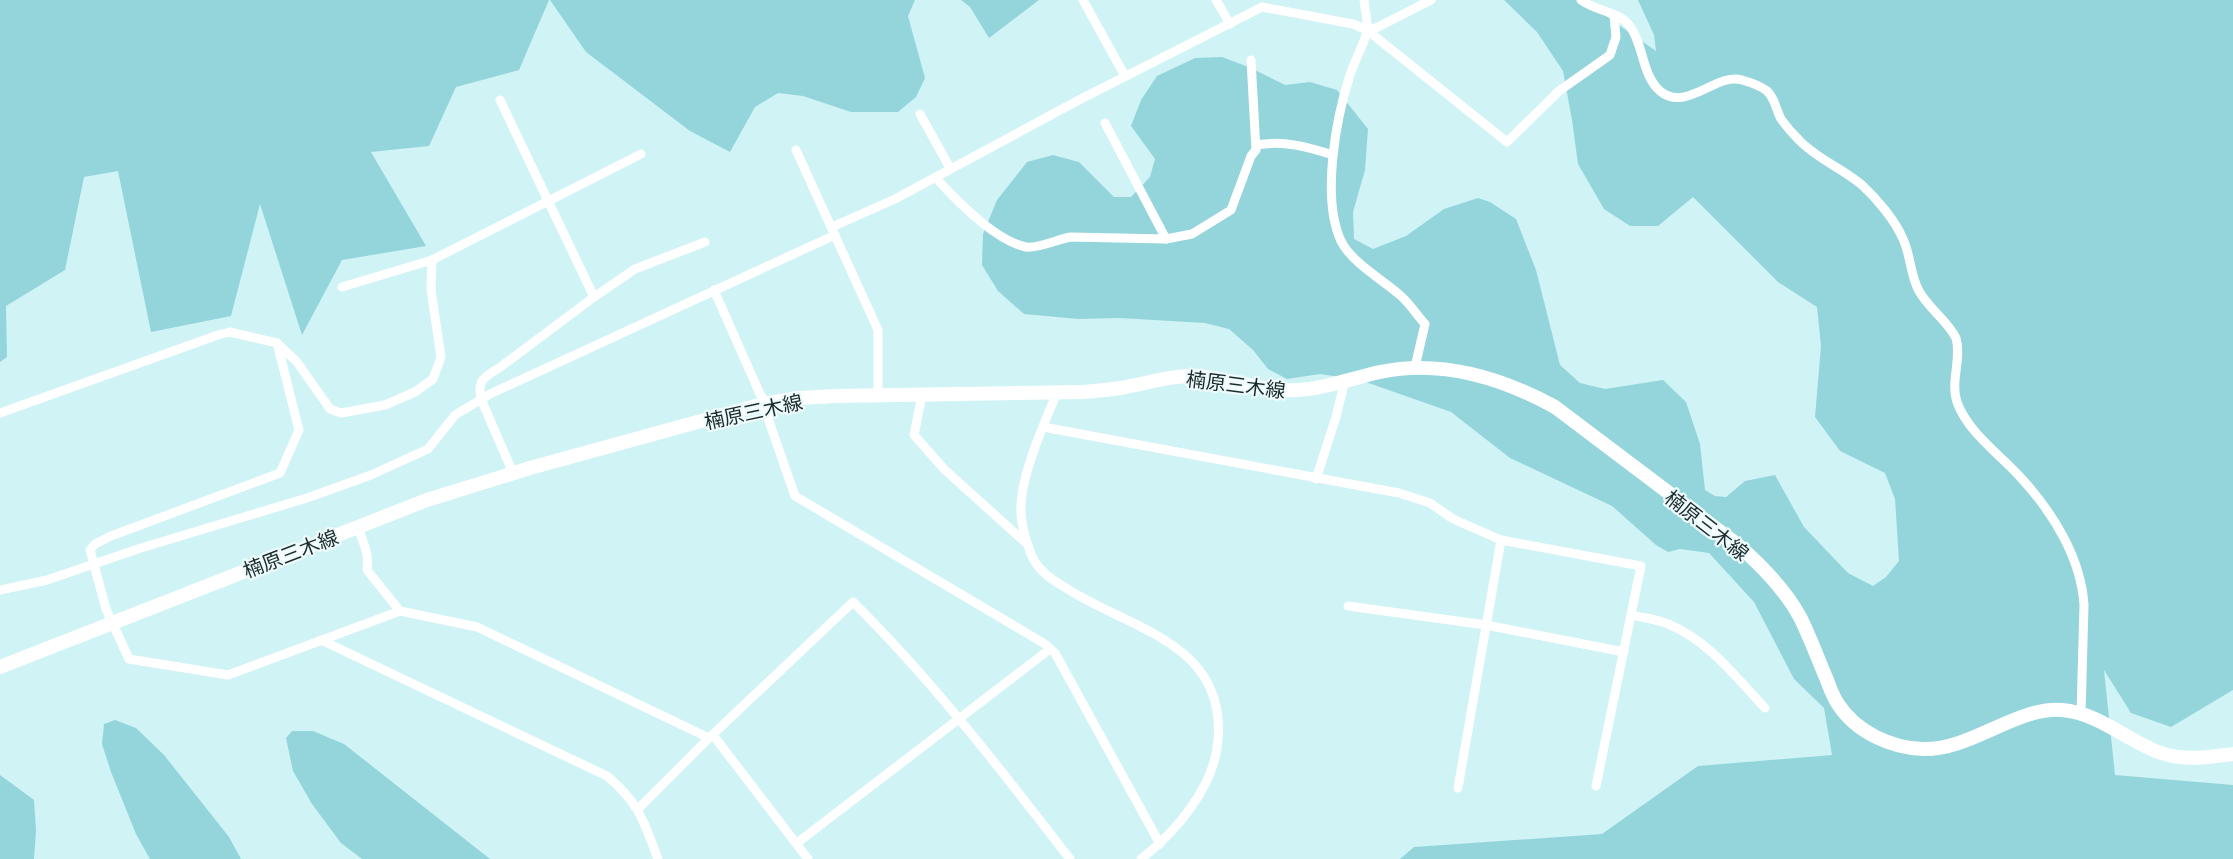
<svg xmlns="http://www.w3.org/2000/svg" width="2233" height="859" viewBox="0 0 2233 859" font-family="Literata,'Noto Sans JP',serif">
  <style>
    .green { fill: #94d5dc }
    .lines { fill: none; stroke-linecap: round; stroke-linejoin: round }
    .street { stroke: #fff; stroke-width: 9 }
    .secondary { stroke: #fff; stroke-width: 14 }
    .labels { text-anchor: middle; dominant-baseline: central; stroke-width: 4.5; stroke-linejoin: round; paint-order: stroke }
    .street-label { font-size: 20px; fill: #1d2a2b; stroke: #eefbfd }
  </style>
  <rect width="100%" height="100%" fill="#d0f3f6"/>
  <!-- green -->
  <g class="green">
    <path d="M0,0H549L519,70L456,87L429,146L371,152L426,246L342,260L302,335L260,204L231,316L151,332L118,171L84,177L65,270L6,306L7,357L0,362Z"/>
    <path d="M550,0H915L908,16L925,78L916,97L898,112H851L803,96L778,93L755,107L730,152L690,131L586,52Z"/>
    <path d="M961,0H1039L989,38L970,7Z"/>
    <path d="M1504,0H1583L1656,51L1654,35L1638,0H2233V690L2171,727L2131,713L2104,670L2115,775L2233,785V859H1400L1414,847L1602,834L1698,766L1832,755L1824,708L1794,679L1754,602L1709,553L1680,549L1668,552L1656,545L1612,506L1510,458L1451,412L1360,380L1320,374L1287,379L1268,369L1253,350L1229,329L1205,323L1119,318L1078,319L1024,314L998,291L982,265L983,234L997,200L1027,162L1053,155L1079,162L1114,197H1131L1150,177L1155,159L1131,126L1141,100L1157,76L1195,58L1222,57L1251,68L1285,85L1310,82L1337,90L1368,129L1365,170L1353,212L1354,239L1373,249L1406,236L1444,209L1478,198L1490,202L1516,219L1536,270L1560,365L1580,383L1605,389L1663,380L1686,402L1700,444L1705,490L1715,496L1726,497L1745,481L1775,475L1804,527L1848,573L1873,586L1886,577L1899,561L1895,499L1885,473L1840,451L1815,417L1821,346L1817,307L1778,282L1693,197L1658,226H1630L1604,209L1578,164L1572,120L1563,71L1537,32Z"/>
    <path d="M115,720L136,728L164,755L229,837L241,859H150L136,834L111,772L102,744L104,724Z"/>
    <path d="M292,731H313L344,744L490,859H362L341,843L312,804L293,771L286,738Z"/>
    <path d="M0,775L34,800L36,831L34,859H0Z"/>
  </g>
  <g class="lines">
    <!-- street -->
    <g class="street">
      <path d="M1083,0L1125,76"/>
      <path d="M1216,0L1230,24"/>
      <path d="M1364,0C1365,10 1368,22 1367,32C1363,46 1355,60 1350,75C1336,118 1321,198 1341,241C1351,262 1383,280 1401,296C1410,304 1417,315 1425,324L1415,367"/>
      <path d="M1581,0C1595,11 1618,11 1629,25C1644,44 1641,74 1660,91C1686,113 1717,72 1742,80C1749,82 1761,86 1767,91C1775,98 1776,110 1781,119C1786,126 1793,134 1799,140C1817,159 1842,168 1862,185C1877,199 1895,220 1903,239C1911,256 1910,275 1919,291C1929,309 1947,320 1956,338C1962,359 1950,381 1957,402C1968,433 2001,455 2022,479C2053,513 2081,558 2084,605L2081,714"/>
      <path d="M1367,30L1376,28L1431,0"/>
      <path d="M500,100L594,297"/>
      <path d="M920,114L950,168"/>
      <path d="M1105,123L1166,239"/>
      <path d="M1257,145C1283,140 1308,147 1333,155"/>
      <path d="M796,150L878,330V396"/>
      <path d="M935,177C955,199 996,241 1026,247C1037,249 1058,239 1071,237L1166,239L1192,234L1231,210L1251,156L1256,150L1251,60"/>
      <path d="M832,227L895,199L1077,101L1262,7L1353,24L1367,30L1507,142L1559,91L1610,55L1616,37L1614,15"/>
      <path d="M342,287L432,260L641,154"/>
      <path d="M714,290L760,394L767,404"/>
      <path d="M277,343L299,430L280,473L111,536L95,544L90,550L106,609L129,659L228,675L400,611L477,627L709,738"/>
      <path d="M1057,393C1044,423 1022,474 1021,505C1020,521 1025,539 1031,554C1038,571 1051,579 1066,588C1129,629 1226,642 1218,740C1215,786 1176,832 1141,859"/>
      <path d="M922,395L914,435L945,470L1026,543"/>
      <path d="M763,404L795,496L1045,644L1055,653L1160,844"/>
      <path d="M0,413L218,335L230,332L277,343L297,362L330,409L341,413L385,405L415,392L433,379L441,357L431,290L432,260"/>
      <path d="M1043,427L1399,493L1430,503L1453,519L1501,540L1641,566L1596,786"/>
      <path d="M513,473L481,399C477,380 484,377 499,368L594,297L635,269L705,242"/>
      <path d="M1316,479L1336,417L1345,380"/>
      <path d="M357,526C362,539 370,555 367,570L400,611"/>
      <path d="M0,590L47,580L141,548L307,498L371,475L428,449L455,415L490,394L835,235"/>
      <path d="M1348,606L1486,625L1624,652"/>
      <path d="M1632,615C1643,618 1657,619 1668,624C1708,640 1736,677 1765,708"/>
      <path d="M321,640L607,776C640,804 643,820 658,859"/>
      <path d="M713,735L808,859"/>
      <path d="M1458,788L1501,540"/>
      <path d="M638,809L709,738L853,602C933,681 1001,770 1070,859"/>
      <path d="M797,843L1050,649"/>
    </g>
    <!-- secondary -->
    <path class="secondary" d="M0,667L427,500L530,468L763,404L799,398L835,396L1083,392C1096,391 1108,390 1120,388C1145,384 1170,375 1196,376C1229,378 1262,392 1295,390C1324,389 1353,378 1380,372C1442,359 1502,378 1555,407L1738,545C1762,566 1785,589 1800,617C1810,637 1818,659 1827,680C1830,688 1833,697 1838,704C1856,732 1891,748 1923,749C1972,750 2015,707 2062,710C2099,713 2127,741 2161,753C2184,761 2210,757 2233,754"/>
  </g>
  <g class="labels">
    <!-- street labels -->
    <g class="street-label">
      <text transform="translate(1236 383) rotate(7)">楠原三木線</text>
      <text transform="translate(753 410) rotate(-12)">楠原三木線</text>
      <text transform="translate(1708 524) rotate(38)">楠原三木線</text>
      <text transform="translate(290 552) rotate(-21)">楠原三木線</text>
    </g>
  </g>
</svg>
